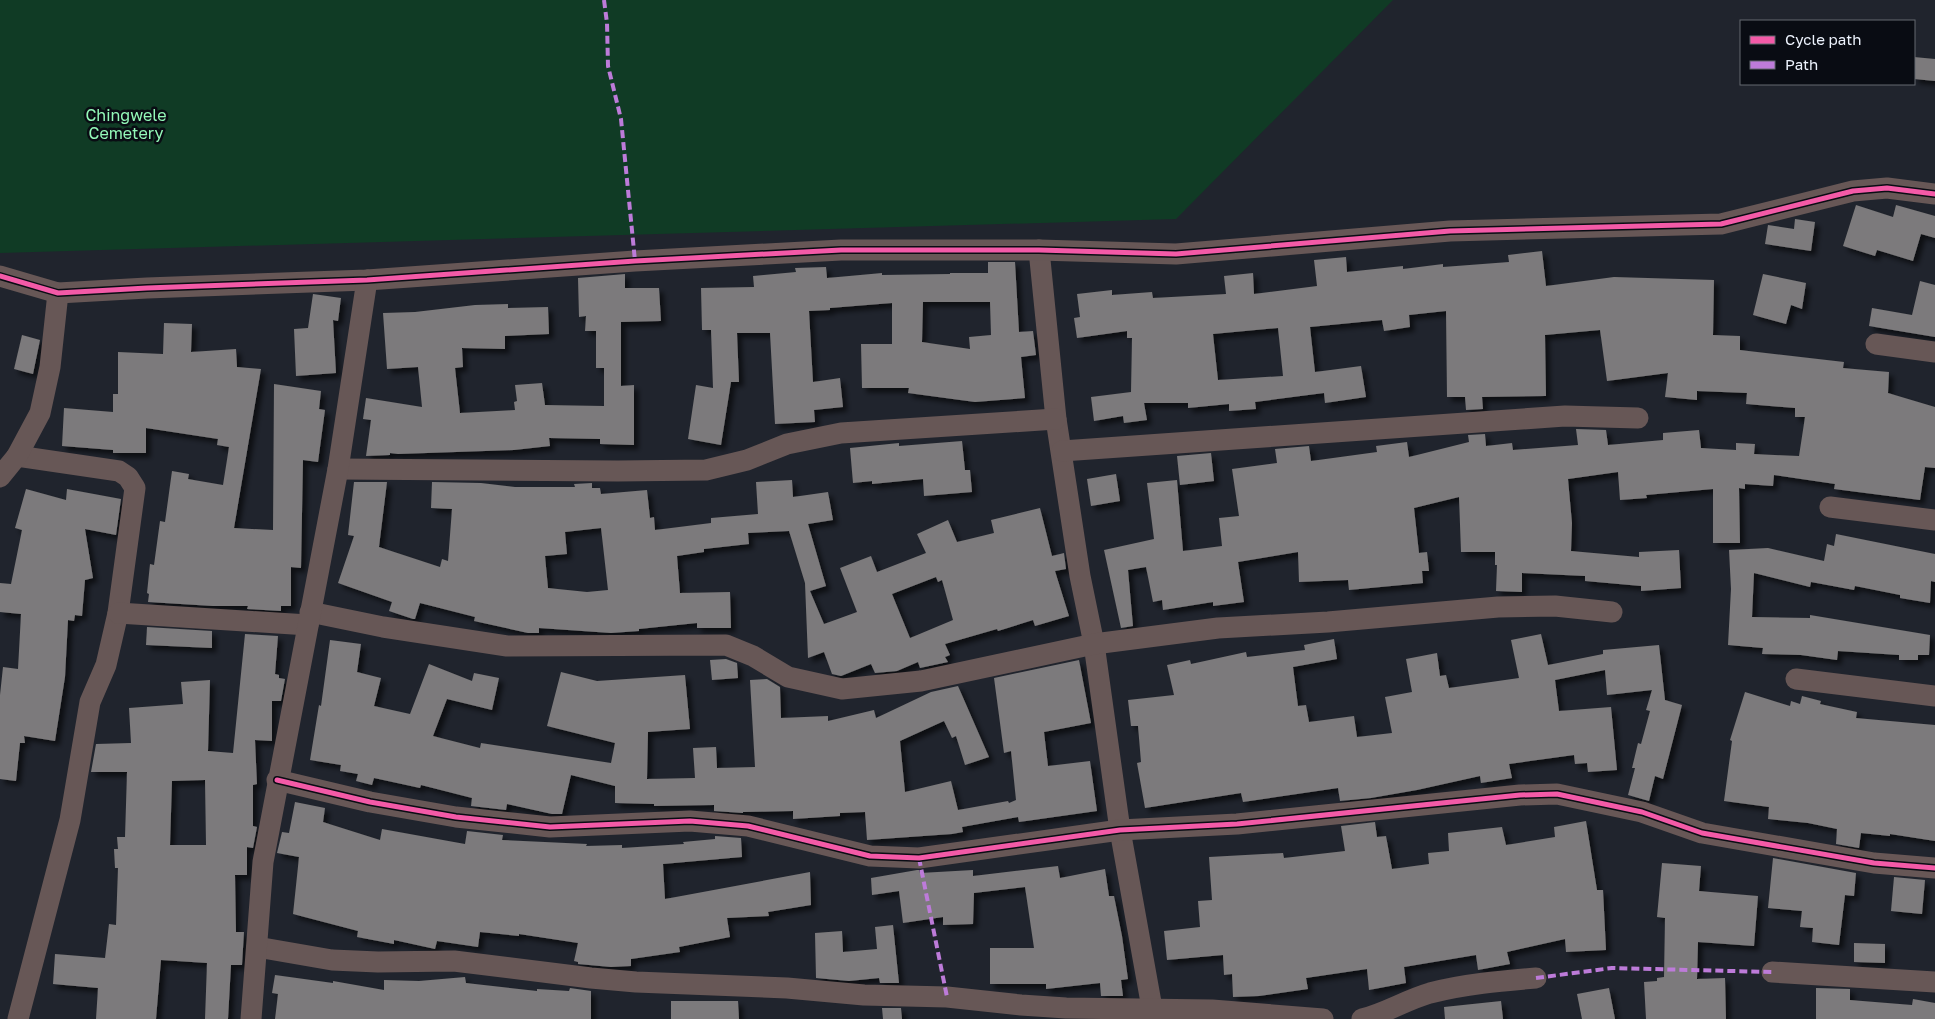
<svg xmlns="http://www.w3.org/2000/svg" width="1935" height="1019" viewBox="0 0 1935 1019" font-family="'Golos Text',sans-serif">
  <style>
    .green { fill: #103b25 }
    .building { fill: #7c7a7b; fill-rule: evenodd; filter: url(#shadow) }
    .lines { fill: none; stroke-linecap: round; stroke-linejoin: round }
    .minor { stroke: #675756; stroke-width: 21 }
    .quiet { stroke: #bd7bd9; stroke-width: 4; stroke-dasharray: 8 4; stroke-linecap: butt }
    .cycleway-casing { stroke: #090c13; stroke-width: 8 }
    .cycleway { stroke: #f35aa7; stroke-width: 5 }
    .labels { text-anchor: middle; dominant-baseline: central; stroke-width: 5; stroke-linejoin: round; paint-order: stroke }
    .park-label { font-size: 16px; fill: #94fab9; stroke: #090c13 }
  </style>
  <defs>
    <filter id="shadow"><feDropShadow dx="4.5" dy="4.5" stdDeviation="2.5" flood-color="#0009"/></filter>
  </defs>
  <rect width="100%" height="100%" fill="#20242d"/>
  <!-- green -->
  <path class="green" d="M0,0H1393L1176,219L0,253Z"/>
  <!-- building -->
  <g class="building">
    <path d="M1914,57L1935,59V81L1914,79Z"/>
    <path d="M1856,205L1893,217L1896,205L1935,216V238L1921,234L1913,261L1877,250L1875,256L1843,246Z"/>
    <path d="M1795,219L1815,222L1811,251L1765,244L1768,225L1794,229Z"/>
    <path d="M1542,251L1546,286L1614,277L1714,280L1713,335L1740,336V350L1844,362L1843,368L1889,372L1888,393L1935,407V468L1925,467L1920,500L1834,489L1835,484L1774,475L1773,486L1745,484V489L1739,488L1740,543H1713V489L1646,495L1647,498L1620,500L1618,472L1568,479L1572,523L1571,551L1639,557V552L1679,550L1681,588L1641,591V586L1585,581V576L1522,573V592L1496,591L1497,565H1495V552H1461L1459,497L1414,508L1419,553L1427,552L1429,571H1422L1423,583L1349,590L1348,580L1299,582L1298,552L1238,562L1244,602L1213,606V602L1163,610L1162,600L1153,602L1146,567L1128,570L1133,626L1121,628L1104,550L1154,539L1147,483L1177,480L1183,551L1222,546L1219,518L1239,516L1232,469L1277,463L1275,449L1309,446L1311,461L1377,452L1376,446L1407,442L1409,457L1469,442L1468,435L1485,434L1486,446L1512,443L1513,450L1578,445L1576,429L1606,430L1608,445L1663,440V433L1699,430L1701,448L1736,450V443L1755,444L1754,454L1799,456L1805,417H1795V408L1746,404L1747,393L1697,391V400L1665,397L1668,373L1607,381L1600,330L1545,335L1546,396L1482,397L1483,409L1466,410L1465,397H1447L1446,311L1409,315L1410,327L1384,331L1382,320L1310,327L1315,372L1361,366L1366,397L1325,403L1324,393L1255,402L1256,409L1229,411V404L1188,408V403H1144L1147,420L1124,423L1123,416L1094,421L1091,397L1131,392L1132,338H1127V331L1077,338L1074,318L1080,317L1077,294L1112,290V295L1152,292L1153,298L1226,294L1224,276L1253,273L1254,294L1317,286L1314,260L1346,257L1347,272L1403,266V269L1443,264V267L1509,262L1508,255ZM1278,328L1283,376L1218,380L1213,334Z"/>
    <path d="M988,262H1015L1019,332L1033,331L1036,355L1021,357L1025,398L975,402L908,393L909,388H862L861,344H892V303L830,308V310L809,311L813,382L840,378L843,407L814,410L815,422L775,424L770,333H737L739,382H731L721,445L688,439L696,385L713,388L711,330H702L701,288L754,287L753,276L796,272L795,268L826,267L827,278L882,273V275L950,274V273H988ZM923,302H990L991,335L969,337L970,349L922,342Z"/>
    <path d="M625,274V288H659L661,321L621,322V386L634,385V445L600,444V439L549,438L550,446L514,450L398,454L390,453V455L366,456L371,420L363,419L366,398L422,407L418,367L387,369L383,313L415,312L475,305L508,304V308L548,307L549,334L505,336V349L462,348L463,367L455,368L460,413L515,410L514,402L517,401L515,385L542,383L545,405L604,406V368H596V331H585L586,316L579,317L578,278Z"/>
    <path d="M1763,274L1806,283L1802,309L1791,305L1786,324L1753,315Z"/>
    <path d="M1920,281L1935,285V337L1869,326L1872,308L1912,315Z"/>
    <path d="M313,294L341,298L338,321L333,320L336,373L296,376L294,329L308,328Z"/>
    <path d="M164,323L192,324L191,352L236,349L237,367L261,369L234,528L273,530L274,384L321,391L319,409L325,410L318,462L303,460L301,568L291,567V606H281V611L247,609L248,606H213L148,602L149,594L147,593L150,564L154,565L160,521L165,522L172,471L189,474L188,479L223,485L229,447L217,445L218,439L146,428V453H113V450L62,446L64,408L113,412V394H118V352L163,354Z"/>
    <path d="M22,335L40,340L33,374L14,369Z"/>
    <path d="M962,441L965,470H970L972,492L924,496L923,479L872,484V481L853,483L850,448L899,443V446Z"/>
    <path d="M1211,453L1214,481L1180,485L1177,456Z"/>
    <path d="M1116,474L1120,501L1091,506L1087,479Z"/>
    <path d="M792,480L793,497L828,492L833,520L808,524L826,586L810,591L824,624L857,612L840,568L871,556L877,572L926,553L917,534L948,520L957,542L994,533L991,520L1040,508L1052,556L1064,553L1066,569L1055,571L1069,616L1035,626L1033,620L998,631L997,629L945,644L950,655L945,657L948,662L920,668L918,662L897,671L875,673L871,664L841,676L832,674L824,652L808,658L805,583L789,531L748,533L749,544L704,549V552L677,556L680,593L730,592L731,628H697V623L639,629V631L611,633L539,628V633H528L474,621L475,617L420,603L415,619H413L389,611L392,602L338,583L354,536L348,535L354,482H387L379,547L440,567L442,559L448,561L452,509L431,508L432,482L481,483L515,487H575L574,484L592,483V488H600L601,494L647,490L650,518L654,517L655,530L711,523V518L758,514L756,482ZM601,528L608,590L587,592L548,588L545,556L567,554L565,532ZM936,577L938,582L942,580L953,620L910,638L892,594Z"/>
    <path d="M26,489L66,500L67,489L121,499L116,535L85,529L93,578L85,580L82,616L75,615L74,621L68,620L65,677L55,741L24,736L25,743H20L16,781L0,779V695L3,667L18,669L21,614L0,612V583L11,584L22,530L15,528Z"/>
    <path d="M1836,534L1935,554V582L1931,581L1930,603L1900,598V595L1855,586L1854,590L1811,582L1810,587L1754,573L1752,617L1810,618V615L1930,635L1929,655H1918V660H1899V655L1838,651L1837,660L1801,655L1762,654L1763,648L1728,645L1731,589L1729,550L1768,548L1824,561L1827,544L1834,546Z"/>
    <path d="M147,627L212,631V648L146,645Z"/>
    <path d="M245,634L278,636L275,674L279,675V678L285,679L281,701H272V741L255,740L257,784L253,785V826L257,827L253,848L247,847V875H235L236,932H244L242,965H231L228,1019H205L207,963L161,960L156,1019H96L98,988L53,984L55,954L105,958L109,924L116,925L118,868H115L114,849H118L117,837H125L127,772H91L96,744L131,743L129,708L183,704L181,682L210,680L208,751L233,753ZM205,780L206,845H170L172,781Z"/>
    <path d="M1541,634L1548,665L1603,654V650L1659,645L1665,700L1682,705L1663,779L1655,776L1649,801L1628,795L1635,768H1632L1638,743L1641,744L1650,711L1646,710L1652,690L1607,695L1605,670L1555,680L1559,711L1611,707L1617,770L1588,772L1587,763L1575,764L1574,755L1509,764L1512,778L1481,783L1480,776L1417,790L1371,798L1340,801L1338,788L1243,802L1241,793L1145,808L1137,763L1141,762L1138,726H1131L1128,700L1174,695L1167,665L1190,660L1191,664L1246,652L1247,657L1305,650L1304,645L1334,639L1337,659L1293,667L1298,706L1306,705L1309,722L1354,716L1357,737L1392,733L1385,697L1412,692L1406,659L1437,653L1440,676L1446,675L1449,688L1519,678L1511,640Z"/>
    <path d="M330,640L361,644L357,672L381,678L374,706L410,714L429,664L472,681L474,673L499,678L492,710L447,699L433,736L480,748L481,743L611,763L615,743L547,726L561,672L597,681L685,675L690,729L648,732L647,779L695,778L693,748L716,747L717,768L755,767L750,680L767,679L780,687L781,718L828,716V721L874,710L876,718L931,692L958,686L989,757L965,765L956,736L952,738L944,721L900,741L905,792L951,781L958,810L1008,801L1009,803L1016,800L1011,751L1004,753L994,678L1079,660L1091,723L1044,732L1048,766L1090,761L1097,811L1019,822L1018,817L962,827L963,832L952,834L867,840L865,812L840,813V816L793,819V811L743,812V813L714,811V805L654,806V804L615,803V786L571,775L562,814H552L507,804L506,810L471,806L472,798L421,785L420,788L374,778L372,785L356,781L358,774L340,771L341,765L310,760L319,705L321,706Z"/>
    <path d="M726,659L737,663L738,678L712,680L710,660Z"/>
    <path d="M1745,692L1790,706L1791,701L1800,704L1802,696L1821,701L1820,704L1857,712L1856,718L1935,725V841L1890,834V836L1861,833L1859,848L1836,844L1837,829L1808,823L1768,819L1769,807L1724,801L1732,741L1730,740Z"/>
    <path d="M295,802L325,808L323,822L380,840L382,829L465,844L467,831L503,835L502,840L587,844L586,846L622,845V848L684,844L683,842L715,839V836L741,838L742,857L663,864L665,899L810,872L811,905L768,912L769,916L727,918L730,937L679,947L680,952L631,959V966L611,967L578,964V962L574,961L578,943L519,934V936L480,932L478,947L437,941L435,949L394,940V944L357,937L358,931L293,914L299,857L277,853L282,832L289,833Z"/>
    <path d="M1586,821L1597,890H1603L1606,950L1566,952L1565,939L1507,952L1510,964L1478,970L1476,955L1404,967L1406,983L1369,990L1367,969L1306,978L1308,989L1259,996L1233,997L1232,974L1224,975L1223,955L1167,960L1164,931L1200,927L1198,901L1212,900L1209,857L1283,853L1284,858L1345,851L1341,826L1375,822L1377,837L1386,836L1392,869L1429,864L1428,853L1449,851L1448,833L1502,827L1506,845L1555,837L1554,827Z"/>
    <path d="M1773,858L1856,873L1854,896L1845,895L1839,945L1812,942L1813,928L1800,927L1802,911L1768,908Z"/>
    <path d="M1662,863L1701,866L1699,891L1758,896L1754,946L1698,942L1697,979L1725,978L1726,1019H1646L1644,982L1657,981V978L1664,977L1665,918L1657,917Z"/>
    <path d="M1058,866L1060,878L1105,869L1109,896H1114L1122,936L1128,979L1121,980L1123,996H1101L1100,983L1046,989V984H990V948H1034L1025,887L974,893L973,924L943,925V917L903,923L899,891L872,895L871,878L917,870H919L920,873L973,870V876Z"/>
    <path d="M1894,877L1925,880L1922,914L1891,911Z"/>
    <path d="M893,925L899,983H880L879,978L849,981L816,978L815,933L842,931L843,952L877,949L875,927Z"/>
    <path d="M1854,943L1885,944V963L1854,962Z"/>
    <path d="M275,975L333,983V981L384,990V980L419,981L465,977L466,983L537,991V989L569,991L570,988L591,991V1019H275L278,994L272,993Z"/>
    <path d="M1609,988L1615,1019H1582L1577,994Z"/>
    <path d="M1816,988L1850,989V1000L1912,1005L1913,999L1935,1003V1019H1816Z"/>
    <path d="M671,1001H738L739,1019H671Z"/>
    <path d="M1501,1001L1503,1019H1445L1444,1007Z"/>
    <path d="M882,1008H901L902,1019H883Z"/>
  </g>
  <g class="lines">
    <!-- minor -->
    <g class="minor">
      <path d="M1039,250L1056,419L1080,576L1094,644L1120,830L1152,1008"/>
      <path d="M0,276L58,293L147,288L367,280L635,261L841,250H1039L1176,254L1450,231L1721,224L1853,191L1887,188L1935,194"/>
      <path d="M1876,344L1935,352"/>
      <path d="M1062,451L1565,416L1638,418"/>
      <path d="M17,456L119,471L128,477L135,488L118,613L106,665L90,702L70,820L18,1019"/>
      <path d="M338,469L618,471L706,470L747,460L787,444L841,433L1056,419"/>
      <path d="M0,477L17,456L40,413L50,367L58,293"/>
      <path d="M1830,507L1935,520"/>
      <path d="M310,612L383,627L507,646L726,645L753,656L788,677L842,689L921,681L1094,644L1218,628L1328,622L1498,607L1555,606L1612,612"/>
      <path d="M118,613L308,625"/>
      <path d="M1796,679L1935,696"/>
      <path d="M277,780L370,802L456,817L550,827L690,821L748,826L870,856L919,858L1120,830L1237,824L1520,795L1557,794L1642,812L1702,833L1874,863L1935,868"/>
      <path d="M257,947L332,960L378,962L454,961L591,978L636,982L787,988L864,995L947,997L1021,1005L1066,1008L1212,1010L1323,1019"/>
      <path d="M1772,972L1935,982"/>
      <path d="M251,1019L263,862L338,469L367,280"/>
      <path d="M1362,1019C1386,1013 1406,1000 1430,993C1465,984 1500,981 1536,978"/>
    </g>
    <!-- quiet -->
    <g class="quiet">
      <path d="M604,0L607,23L608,66L621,119L635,261"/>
      <path d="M919,858L947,997"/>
      <path d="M1536,978L1612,968L1772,972"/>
    </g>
    <defs>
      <g id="cycleway">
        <path d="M0,276L58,293L147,288L367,280L635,261L841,250H1039L1176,254L1450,231L1721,224L1853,191L1887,188L1935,194"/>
        <path d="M277,780L370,802L456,817L550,827L690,821L748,826L870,856L919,858L1120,830L1237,824L1520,795L1557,794L1642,812L1702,833L1874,863L1935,868"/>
      </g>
    </defs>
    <!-- cycleway casing -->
    <use href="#cycleway" class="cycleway-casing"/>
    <!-- cycleway -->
    <use href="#cycleway" class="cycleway"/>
  </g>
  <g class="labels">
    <!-- park labels -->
    <g class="park-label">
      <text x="126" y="115">Chingwele<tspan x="126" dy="18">Cemetery</tspan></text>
    </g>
  </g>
  <!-- legend -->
  <rect x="1740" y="20" width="175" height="65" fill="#090c13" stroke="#646871"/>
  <rect x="1750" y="36" width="25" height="8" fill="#f35aa7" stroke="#646871"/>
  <text x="1785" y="45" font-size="15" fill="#edf3fd">Cycle path</text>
  <rect x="1750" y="61" width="25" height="8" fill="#bd7bd9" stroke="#646871"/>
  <text x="1785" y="70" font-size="15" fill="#edf3fd">Path</text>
</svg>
